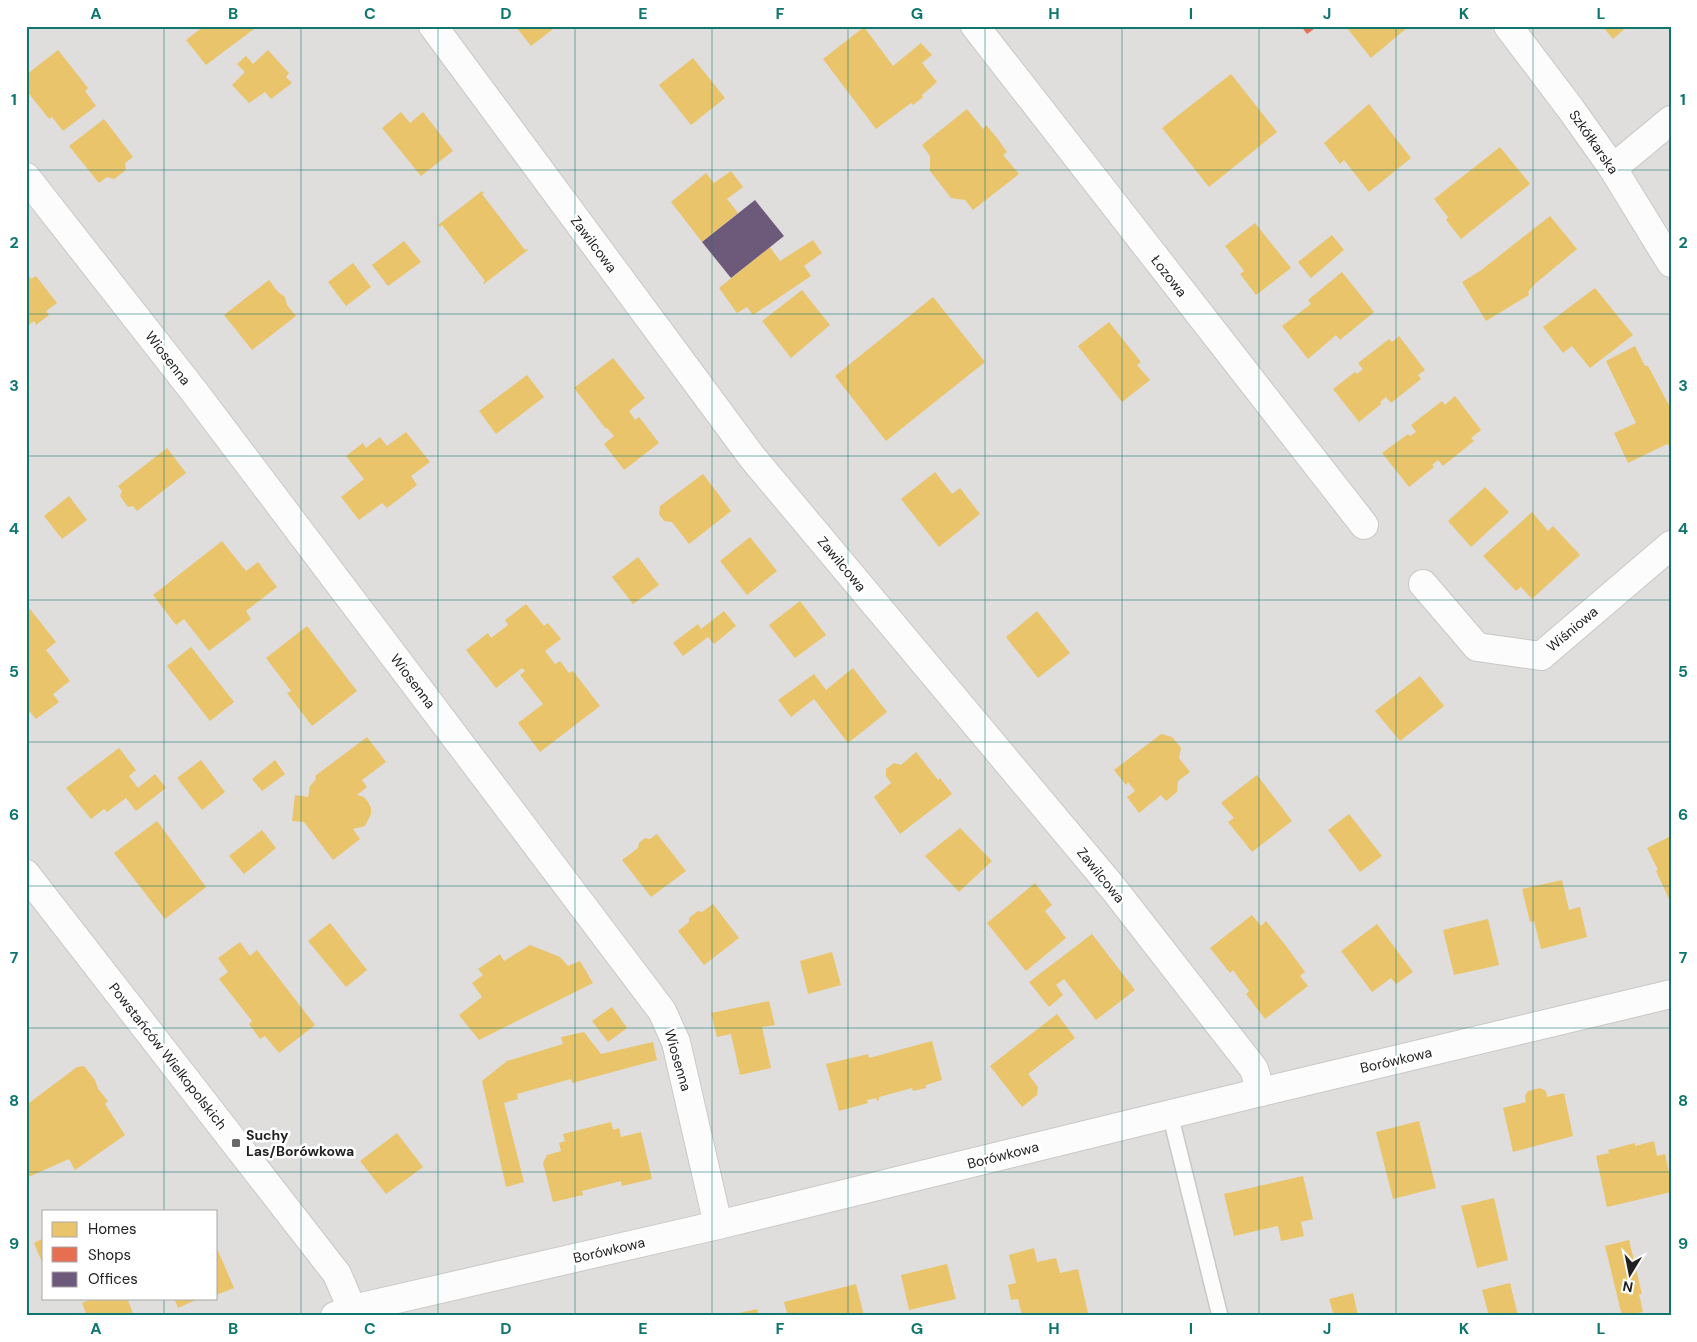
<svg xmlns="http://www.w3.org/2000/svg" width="1697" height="1342" viewBox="0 0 1697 1342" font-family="'DM Sans',sans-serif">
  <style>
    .residential { fill: #dfdedc; fill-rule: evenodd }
    .homes { fill: #e9c46a }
    .shops { fill: #e76f51 }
    .offices { fill: #6d597a }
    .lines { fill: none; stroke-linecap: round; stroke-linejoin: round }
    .lane-casing { stroke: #c9c8c7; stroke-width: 18 }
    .street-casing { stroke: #c9c8c7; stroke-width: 30 }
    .lane { stroke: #fdfcfc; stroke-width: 15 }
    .street { stroke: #fdfcfc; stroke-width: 28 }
    .grid { fill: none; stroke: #0f766e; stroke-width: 1; stroke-opacity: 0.55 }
    .poi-dot { fill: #6a6968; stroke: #fff; stroke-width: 2 }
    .labels { text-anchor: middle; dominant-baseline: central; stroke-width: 5; stroke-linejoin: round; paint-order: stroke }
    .street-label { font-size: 14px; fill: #222; stroke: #fff }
    .poi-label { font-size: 14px; font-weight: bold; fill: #222; stroke: #fff; text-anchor: start }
    .neatline { fill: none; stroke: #0f766e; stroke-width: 2 }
    .grid-label { font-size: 16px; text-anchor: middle; font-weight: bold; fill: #0f766e }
  </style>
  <rect width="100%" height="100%" fill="#f0eeeb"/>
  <!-- residential -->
  <path class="residential" d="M26,26H1671V1316H26ZM44,1211H216V1298H44Z"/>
  <!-- homes -->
  <g class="homes">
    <path d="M204,26H252L254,29L206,65L186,40Z"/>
    <path d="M519,26H557L531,46L517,28Z"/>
    <path d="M1350,26H1407L1408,27L1371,58L1347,28Z"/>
    <path d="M1602,26H1628L1613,39Z"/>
    <path d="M864,27L893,66L921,43L932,55L922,63L937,82L922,95L923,97L913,105L911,103L876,129L823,59Z"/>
    <path d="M58,50L88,88L85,91L96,106L63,131L52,117L49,119L26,90V75Z"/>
    <path d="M268,50L289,73L286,77L292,83L271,99L265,92L249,103L232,85L245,72L237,64L246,56L253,64Z"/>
    <path d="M693,58L725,98L691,125L659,85Z"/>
    <path d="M1231,74L1277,132L1209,187L1162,128Z"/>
    <path d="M1369,104L1411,158L1369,192L1344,160L1340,164L1324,143Z"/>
    <path d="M967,109L983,129L986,125L997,138L1007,152L1003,155L1019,174L973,210L965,200L951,198L930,171V156L922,145Z"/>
    <path d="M401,112L410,123L423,112L453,151L421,176L382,128Z"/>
    <path d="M104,119L133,157L125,163L126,170L114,179L107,177L99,183L69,146Z"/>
    <path d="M1500,147L1530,184L1461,239L1446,220L1448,217L1434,199Z"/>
    <path d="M731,171L743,187L727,199L738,213L702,242L671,202L706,173L714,183Z"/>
    <path d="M482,191L484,193L482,194L525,250L527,249L528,250L484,284L483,283L485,281L442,225L440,227L438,225Z"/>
    <path d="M1550,216L1577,249L1536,283L1528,292L1529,295L1486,321L1462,282L1480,271Z"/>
    <path d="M1255,223L1291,268L1256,295L1240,274L1244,271L1225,246Z"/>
    <path d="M1332,235L1344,250L1311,278L1298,262Z"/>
    <path d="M813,240L822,253L804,266L811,276L753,315L747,307L737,313L719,288L770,247L780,261Z"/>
    <path d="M404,241L421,262L388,286L372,265Z"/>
    <path d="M353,263L371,287L346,306L328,282Z"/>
    <path d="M26,272L31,279L36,276L57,303L46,311L49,315L36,325L34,321L26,327Z"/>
    <path d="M1342,272L1374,312L1340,340L1336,335L1308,359L1282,326L1311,304L1308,300Z"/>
    <path d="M269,280L278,292L285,297L287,305L296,316L252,350L224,315Z"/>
    <path d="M1595,288L1633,335L1590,368L1572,346L1563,353L1543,327Z"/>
    <path d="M802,290L830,325L791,358L762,321Z"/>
    <path d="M933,297L985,362L886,441L835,376Z"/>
    <path d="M1109,322L1141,362L1137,365L1150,380L1122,402L1078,346Z"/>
    <path d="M1399,336L1425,370L1418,375L1421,379L1391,403L1386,397L1380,402L1381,404L1359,422L1333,389L1355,372L1357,374L1363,369L1358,363L1389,339L1392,342Z"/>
    <path d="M1635,346L1645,366H1648L1671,409V447L1667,444L1628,463L1614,433L1636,423L1606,361Z"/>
    <path d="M613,358L645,398L629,411L635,420L639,417L659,443L624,470L604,444L614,436L607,428L606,429L574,388Z"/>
    <path d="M527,375L544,397L496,434L479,411Z"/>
    <path d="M1455,396L1481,430L1471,438L1474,441L1443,466L1438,460L1432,465L1434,467L1409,487L1382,453L1408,434L1410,436L1416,432L1411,425L1442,401L1445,405Z"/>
    <path d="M406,432L430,462L411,476L417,485L387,508L382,503L359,520L341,497L364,479L346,456L363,443L366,448L380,437L387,446Z"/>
    <path d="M167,448L186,473L137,511L133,506L128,507L120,496L122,491L118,486Z"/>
    <path d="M935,472L952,494L960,488L980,514L939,547L901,499Z"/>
    <path d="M703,474L731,511L689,544L672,522L664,521L659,514L660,506Z"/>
    <path d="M1485,487L1509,512L1471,547L1448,521Z"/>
    <path d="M69,496L87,520L62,539L44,516Z"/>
    <path d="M1532,512L1548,531L1553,526L1580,555L1532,599L1521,587L1516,591L1483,556Z"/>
    <path d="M750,537L777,571L747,595L720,561Z"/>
    <path d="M222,541L246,571L258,562L277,587L246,611L251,619L209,651L184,619L176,625L153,595Z"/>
    <path d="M638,557L659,585L633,604L612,577Z"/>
    <path d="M800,601L826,635L795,658L769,625Z"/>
    <path d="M526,604L544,626L548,623L561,639L545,651L555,664L560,661L569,673L573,671L600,706L540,752L518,723L543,704L520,675L525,671L522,668L496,688L466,650L488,633L491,638L508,625L505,620Z"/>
    <path d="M30,609L56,642L46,650L70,681L53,694L59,702L36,719L30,712L26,715V612Z"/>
    <path d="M724,611L736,626L714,644L708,637L683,656L673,643L698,624L701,629Z"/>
    <path d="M1037,611L1070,653L1038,678L1006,637Z"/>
    <path d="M307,626L357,691L312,726L287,693L291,691L266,658Z"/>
    <path d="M191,647L234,702L210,721L167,666Z"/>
    <path d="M853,668L887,712L848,743L814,699L791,717L778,700L814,674L826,690Z"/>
    <path d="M1420,676L1444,706L1400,741L1375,711Z"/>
    <path d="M1161,734L1172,737L1181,748L1179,758L1190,772L1178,781L1177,792L1166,801L1161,795L1139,813L1127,797L1135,791L1128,782L1126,785L1114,770Z"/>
    <path d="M367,737L386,762L362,780L367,787L357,795L364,797L368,802L371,808V814L365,826L353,829L360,839L333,860L304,822L292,821L295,795L308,797L310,786L316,779L315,776Z"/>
    <path d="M119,748L136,770L129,776L138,788L155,774L166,788L136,811L126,798L107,812L104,809L91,819L66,788Z"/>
    <path d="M916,752L938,780L940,778L952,794L900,834L874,797L891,783L886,776V769L894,763L901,765Z"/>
    <path d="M201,760L225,792L202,810L177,778Z"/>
    <path d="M275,760L285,774L262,791L252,779Z"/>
    <path d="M1257,775L1292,821L1252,852L1228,822L1234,818L1221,803Z"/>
    <path d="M1349,814L1382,856L1360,872L1328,830Z"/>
    <path d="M157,821L206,887L165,919L114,853Z"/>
    <path d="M960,828L992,861L959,892L925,856Z"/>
    <path d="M262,830L276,848L244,874L229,856Z"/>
    <path d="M657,834L686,871L651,897L622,860L638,848L639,843L645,838L650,839Z"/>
    <path d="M1671,836V903L1656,871L1658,870L1647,848Z"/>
    <path d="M1562,880L1569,910L1580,907L1587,937L1541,949L1534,921L1530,922L1522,889Z"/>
    <path d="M1035,883L1052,905L1045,911L1066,938L1026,971L987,923Z"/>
    <path d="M713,904L739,938L704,965L678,931L689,922V918L698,911L702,912Z"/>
    <path d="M1252,915L1261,926L1266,921L1286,946L1305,972L1300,976L1308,986L1265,1019L1246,994L1249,991L1241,981L1233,970L1230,973L1210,948Z"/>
    <path d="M1488,919L1499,965L1454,975L1443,930Z"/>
    <path d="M330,923L367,970L346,987L308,941Z"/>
    <path d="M1377,924L1413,972L1396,984L1391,978L1372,992L1341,951Z"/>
    <path d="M1092,934L1135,990L1096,1020L1064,979L1056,985L1063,995L1049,1007L1029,982Z"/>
    <path d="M240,942L250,956L257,950L315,1025L279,1053L265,1036L260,1039L249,1024L252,1021L219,979L228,972L218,958Z"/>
    <path d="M530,945L560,957L568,966L580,961L593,983L479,1040L459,1015L482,997L472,983L483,975L478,969L500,954L504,961Z"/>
    <path d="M832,952L841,985L808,994L800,961Z"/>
    <path d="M769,1001L775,1025L762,1027L771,1068L740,1075L731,1034L717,1037L711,1013Z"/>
    <path d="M612,1007L627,1028L608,1042L592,1021Z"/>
    <path d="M1057,1014L1075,1038L1028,1074L1038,1087L1037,1095L1022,1107L990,1066Z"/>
    <path d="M584,1032L601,1054L653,1042L657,1060L572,1083L571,1079L517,1094L518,1099L504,1103L524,1182L506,1187L482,1081L507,1061L563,1044L561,1037Z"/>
    <path d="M932,1041L942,1080L926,1085V1088L913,1091L912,1088L879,1097V1100L877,1101L876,1098L867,1100L868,1103L839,1111L826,1064L868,1054L869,1058Z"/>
    <path d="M84,1066L95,1080L98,1089L108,1101L105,1104L125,1135L75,1170L69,1159L26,1178V1110L29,1103L77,1067Z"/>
    <path d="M1540,1088L1546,1091L1547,1097L1564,1093L1573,1136L1513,1152L1503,1108L1526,1102L1525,1096L1528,1091Z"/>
    <path d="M1419,1121L1436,1188L1393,1199L1376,1132Z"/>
    <path d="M611,1122L613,1130L619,1128L621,1137L641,1132L652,1179L622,1186L621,1181L582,1191L583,1195L553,1202L543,1163L547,1155L561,1151L559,1143L565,1141L563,1134Z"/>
    <path d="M397,1133L423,1167L386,1194L360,1161Z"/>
    <path d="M1654,1141L1657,1156L1665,1154L1671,1182V1192L1607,1207L1596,1156L1609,1153L1608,1150L1635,1143V1146Z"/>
    <path d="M1303,1176L1313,1219L1301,1222L1304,1236L1281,1241L1278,1226L1234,1236L1224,1194Z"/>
    <path d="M1494,1198L1508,1260L1477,1268L1461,1206Z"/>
    <path d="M44,1238V1267L34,1243Z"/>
    <path d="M1629,1240L1642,1294H1639L1643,1312L1622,1316L1605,1246Z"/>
    <path d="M216,1246L234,1288L216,1295Z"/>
    <path d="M1034,1248L1037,1262L1056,1258L1060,1273L1078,1269L1088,1313L1075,1316H1022L1018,1299L1011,1300L1008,1285L1016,1283L1009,1255Z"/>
    <path d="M947,1264L956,1299L909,1310L901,1275Z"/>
    <path d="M1510,1283L1518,1316H1489L1482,1290Z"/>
    <path d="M856,1284L864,1316H788L784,1302Z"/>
    <path d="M1353,1293L1358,1316H1334L1329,1299Z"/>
    <path d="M95,1298H127L134,1316H87L82,1303Z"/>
    <path d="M174,1298H200L178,1308Z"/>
    <path d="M757,1309L759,1316H730V1315Z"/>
  </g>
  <!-- shops -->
  <path class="shops" d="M1301,26H1318L1307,34Z"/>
  <!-- offices -->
  <path class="offices" d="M755,200L784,236L731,278L702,242Z"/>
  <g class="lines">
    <defs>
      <path id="lane" d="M1170,1114L1220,1316"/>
      <g id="street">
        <path d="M433,26L752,457L1113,888L1254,1069L1261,1092"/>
        <path d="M975,26L1364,525"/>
        <path d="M1508,26L1570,108L1612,167L1671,263"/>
        <path d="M1612,167L1624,159L1671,120"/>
        <path d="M26,177L196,394L662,1011L676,1042L718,1225"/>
        <path d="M1423,584L1477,647L1541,656L1671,545"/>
        <path d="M26,874L337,1274L355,1316"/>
        <path d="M335,1316L353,1309L718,1225L1261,1092L1671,994"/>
      </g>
    </defs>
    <!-- lane casing -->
    <use href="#lane" class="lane-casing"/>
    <!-- street casing -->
    <use href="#street" class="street-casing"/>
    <!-- lane -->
    <use href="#lane" class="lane"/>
    <!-- street -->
    <use href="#street" class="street"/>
  </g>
  <!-- grid -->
  <path class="grid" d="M164,26V1211M301,26V1316M438,26V1316M575,26V1316M712,26V1316M848,26V1316M985,26V1316M1122,26V1316M1259,26V1316M1396,26V1316M1533,26V1316M26,170H1671M26,314H1671M26,456H1671M26,600H1671M26,742H1671M26,886H1671M26,1028H1671M26,1172H1671M164,1298V1316"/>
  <!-- markers -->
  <rect class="poi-dot" x="231" y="1138" width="10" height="10" rx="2.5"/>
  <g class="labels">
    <!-- street labels -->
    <g class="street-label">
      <text transform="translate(1594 142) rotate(55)">Szkółkarska</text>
      <text transform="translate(594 244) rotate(53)">Zawilcowa</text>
      <text transform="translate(1169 276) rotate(52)">Łozowa</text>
      <text transform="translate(168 358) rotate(52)">Wiosenna</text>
      <text transform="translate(842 564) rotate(50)">Zawilcowa</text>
      <text transform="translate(1572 629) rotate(-40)">Wiśniowa</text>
      <text transform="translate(413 681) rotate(53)">Wiosenna</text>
      <text transform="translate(1101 875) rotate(51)">Zawilcowa</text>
      <text transform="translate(168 1056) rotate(52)">Powstańców Wielkopolskich</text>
      <text transform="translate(678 1060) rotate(74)">Wiosenna</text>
      <text transform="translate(1396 1060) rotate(-13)">Borówkowa</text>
      <text transform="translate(1003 1155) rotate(-14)">Borówkowa</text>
      <text transform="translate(609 1250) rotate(-13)">Borówkowa</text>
    </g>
    <!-- poi labels -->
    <g class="poi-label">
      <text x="246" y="1135">Suchy<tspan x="246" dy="16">Las/Borówkowa</tspan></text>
    </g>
  </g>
  <!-- border -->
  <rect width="1697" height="1342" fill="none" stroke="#ffffff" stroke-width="55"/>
  <!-- legend -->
  <rect x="42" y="1210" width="175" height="90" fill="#ffffff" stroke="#a7a7a7"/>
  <rect x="52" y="1222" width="25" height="15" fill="#e9c46a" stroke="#a7a7a7"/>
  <text x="88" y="1234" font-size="15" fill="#222222">Homes</text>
  <rect x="52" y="1247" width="25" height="15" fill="#e76f51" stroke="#a7a7a7"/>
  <text x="88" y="1260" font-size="15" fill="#222222">Shops</text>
  <rect x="52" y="1272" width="25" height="15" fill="#6d597a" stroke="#a7a7a7"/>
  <text x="88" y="1284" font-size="15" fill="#222222">Offices</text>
  <!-- north arrow -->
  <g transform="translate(1630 1274) rotate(190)" stroke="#ffffff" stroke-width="4" paint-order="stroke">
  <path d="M0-4L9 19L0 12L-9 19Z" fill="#222222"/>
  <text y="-8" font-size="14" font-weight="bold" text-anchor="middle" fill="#222222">N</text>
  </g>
  <rect x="28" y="28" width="1642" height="1286" class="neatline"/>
  <g class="grid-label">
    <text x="96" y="19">A</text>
    <text x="233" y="19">B</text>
    <text x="370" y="19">C</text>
    <text x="506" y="19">D</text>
    <text x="643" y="19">E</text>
    <text x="780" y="19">F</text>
    <text x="917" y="19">G</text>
    <text x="1054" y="19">H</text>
    <text x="1191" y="19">I</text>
    <text x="1327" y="19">J</text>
    <text x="1464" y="19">K</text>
    <text x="1601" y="19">L</text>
    <text x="14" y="105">1</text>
    <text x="1683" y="105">1</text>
    <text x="14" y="248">2</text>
    <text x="1683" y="248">2</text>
    <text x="14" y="391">3</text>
    <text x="1683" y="391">3</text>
    <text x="14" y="534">4</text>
    <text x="1683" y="534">4</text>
    <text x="14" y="677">5</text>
    <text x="1683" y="677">5</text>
    <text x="14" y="820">6</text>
    <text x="1683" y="820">6</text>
    <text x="14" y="963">7</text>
    <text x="1683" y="963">7</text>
    <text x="14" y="1106">8</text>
    <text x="1683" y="1106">8</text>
    <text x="14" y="1249">9</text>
    <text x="1683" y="1249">9</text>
    <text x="96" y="1334">A</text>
    <text x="233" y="1334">B</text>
    <text x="370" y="1334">C</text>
    <text x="506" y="1334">D</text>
    <text x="643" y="1334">E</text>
    <text x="780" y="1334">F</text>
    <text x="917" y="1334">G</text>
    <text x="1054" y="1334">H</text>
    <text x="1191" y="1334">I</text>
    <text x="1327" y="1334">J</text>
    <text x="1464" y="1334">K</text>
    <text x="1601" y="1334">L</text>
  </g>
</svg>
